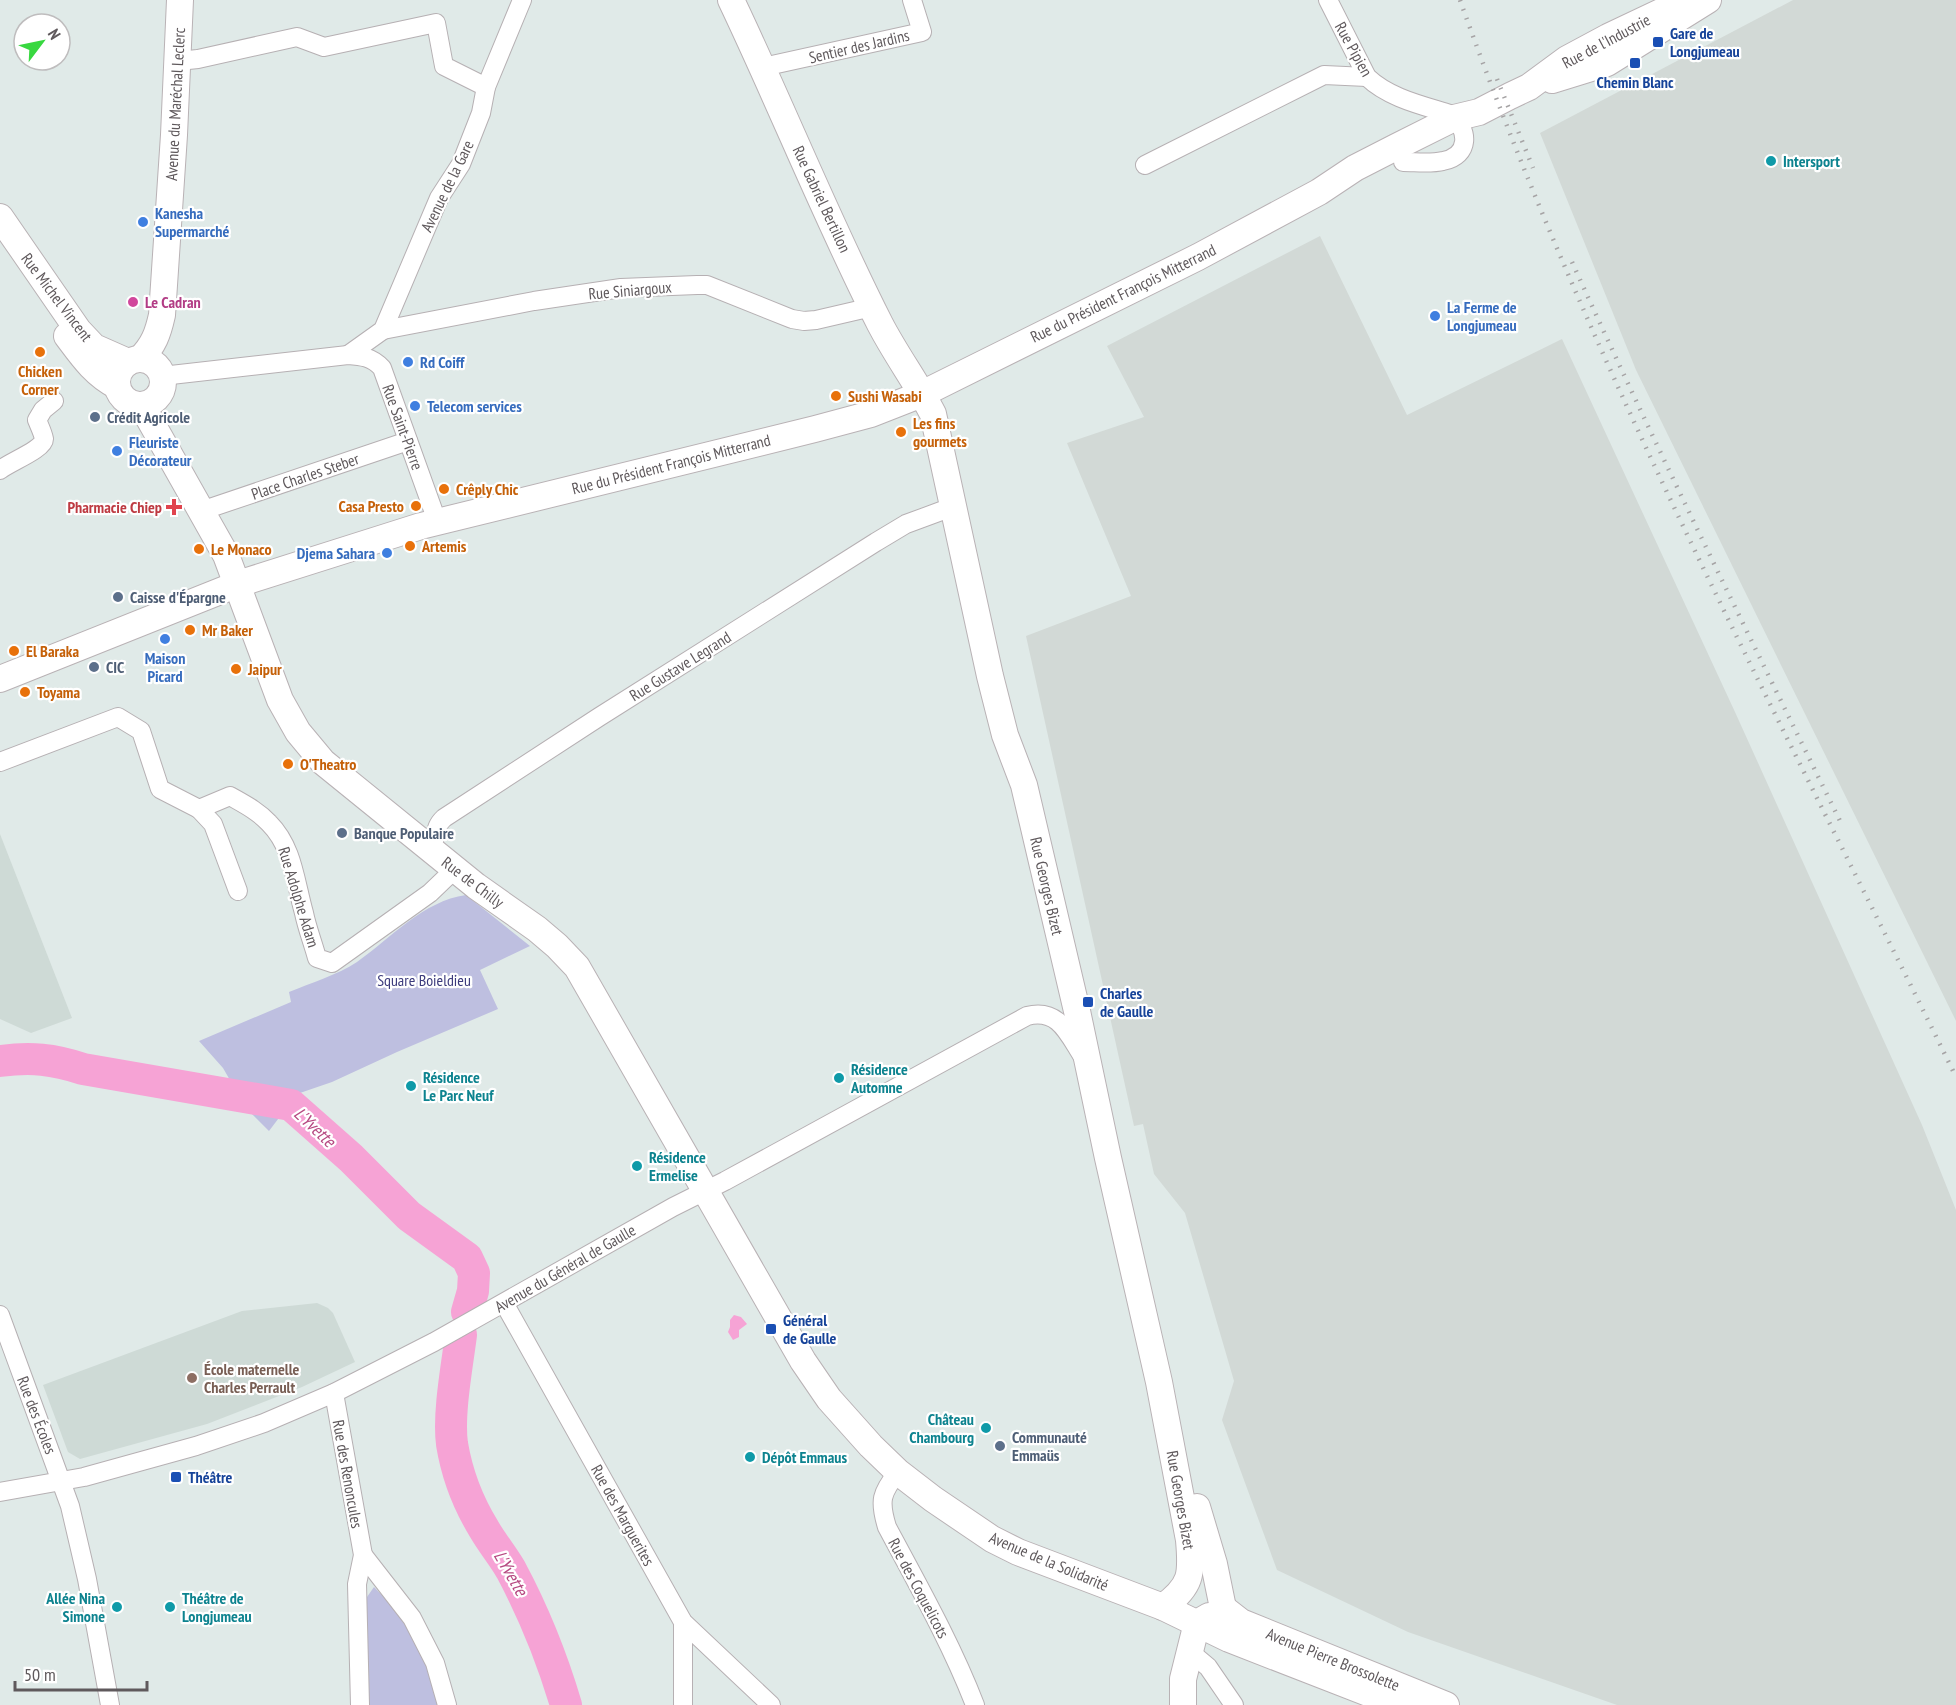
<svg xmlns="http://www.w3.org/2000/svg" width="1956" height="1705" viewBox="0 0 1956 1705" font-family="'PT Sans Narrow',sans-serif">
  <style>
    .industrial { fill: #d2d9d6 }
    .education { fill: #cedad6 }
    .green { fill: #bebfe0 }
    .water { fill: #f6a3d5 }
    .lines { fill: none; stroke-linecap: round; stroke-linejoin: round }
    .river { stroke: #f6a3d5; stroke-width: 32 }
    .street-casing { stroke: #b6b0b3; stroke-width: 20 }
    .secondary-casing { stroke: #b9b2b5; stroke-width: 28 }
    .street { stroke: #fff; stroke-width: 18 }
    .secondary { stroke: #fff; stroke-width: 26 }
    .rail { stroke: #a6a4a5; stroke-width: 4.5; stroke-dasharray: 1.5 8; stroke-linecap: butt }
    .transit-dot { fill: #1a4fb4; stroke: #fff; stroke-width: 2 }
    .culture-dot { fill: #0f9aa8; stroke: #fff; stroke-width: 2 }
    .shop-dot { fill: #3f7fe0; stroke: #fff; stroke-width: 2 }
    .hotel-dot { fill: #d1479c; stroke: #fff; stroke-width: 2 }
    .food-dot { fill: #e8710a; stroke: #fff; stroke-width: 2 }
    .service-dot { fill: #5c6f8a; stroke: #fff; stroke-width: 2 }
    .health-dot { fill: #e0444e; stroke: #fff; stroke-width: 2 }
    .education-dot { fill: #8d6e63; stroke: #fff; stroke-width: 2 }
    .labels { text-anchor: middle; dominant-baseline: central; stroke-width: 4.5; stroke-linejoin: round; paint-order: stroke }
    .transit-label { font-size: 16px; font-weight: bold; fill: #164399; stroke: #fff; text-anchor: start }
    .street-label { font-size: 16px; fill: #5f595c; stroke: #fff }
    .culture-label { font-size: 16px; font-weight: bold; fill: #0d838f; stroke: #fff; text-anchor: start }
    .shop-label { font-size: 16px; font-weight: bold; fill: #366cbe; stroke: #fff; text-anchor: start }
    .hotel-label { font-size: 16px; font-weight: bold; fill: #b23c85; stroke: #fff; text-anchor: start }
    .food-label { font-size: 16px; font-weight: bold; fill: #c56008; stroke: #fff; text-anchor: start }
    .service-label { font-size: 16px; font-weight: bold; fill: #4e5e75; stroke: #fff; text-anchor: start }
    .health-label { font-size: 16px; font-weight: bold; fill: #be3a42; stroke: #fff; text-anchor: end }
    .park-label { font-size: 16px; fill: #3c3b7c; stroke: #fff }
    .education-label { font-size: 16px; font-weight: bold; fill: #785e54; stroke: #fff; text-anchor: start }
    .water-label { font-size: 18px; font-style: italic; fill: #b64a82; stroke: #fff }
  </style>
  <rect width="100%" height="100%" fill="#e0eae8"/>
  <!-- industrial -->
  <g class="industrial">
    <path d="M1793,0H1956V1021L1636,370L1540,133Z"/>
    <path d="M1320,236L1407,415L1562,339L1735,712L1922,1125L1956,1210V1705H1617L1408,1632L1277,1570L1222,1420L1234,1381L1185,1213L1154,1174L1143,1124L1134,1126L1026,636L1131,596L1067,443L1144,417L1107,346Z"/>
  </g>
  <!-- education -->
  <g class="education">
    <path d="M0,834L72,1018L31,1033L0,1019Z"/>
    <path d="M317,1303L328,1308L333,1313L355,1362L302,1387L207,1424L80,1459L68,1452L43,1385L242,1311Z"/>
  </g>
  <!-- green -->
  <g class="green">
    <path d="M466,895L530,946L480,970L498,1009L397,1052L332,1082L297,1094L269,1131L246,1108L223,1068L199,1041L291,1002L289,992C311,983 337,975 357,962C391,938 423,901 466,895Z"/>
    <path d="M374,1587L404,1618L427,1656L441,1705H362L363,1608L367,1597Z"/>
  </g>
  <!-- water -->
  <path class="water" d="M734,1315L741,1317L747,1324L739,1330V1337L733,1340L728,1332L730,1327V1320Z"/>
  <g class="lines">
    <!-- river -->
    <g class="river">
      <path d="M0,1061C31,1057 53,1059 83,1069L291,1105L351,1158L409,1216L467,1258L474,1273L473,1291L467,1312"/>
      <path d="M461,1335C457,1366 448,1414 452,1444C457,1474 468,1503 484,1529C492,1543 503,1556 511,1570C534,1613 552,1658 566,1705"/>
    </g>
    <defs>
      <g id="street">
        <path d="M1328,0L1367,77C1389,98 1421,105 1450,114C1470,129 1470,156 1443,161C1431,164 1416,162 1403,162"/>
        <path d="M178,61L198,59L297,37L324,47L436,23L444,66L486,87"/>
        <path d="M763,67L922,32L912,0"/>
        <path d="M1145,165L1324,75L1367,77"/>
        <path d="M383,330L534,301L621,288L697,285H707L792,319L804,321L816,320L872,307"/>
        <path d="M348,355L383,330L439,198L461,164L481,113L486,87L522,0"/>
        <path d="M162,376L348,355C362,356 372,357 382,368L437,521"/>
        <path d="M0,470C10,462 44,449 44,439C43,433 39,425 37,420L43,410L54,401"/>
        <path d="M201,511L408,441"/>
        <path d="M0,762L118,717L141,731L160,789L199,809L230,796C244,804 258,811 269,823C293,847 295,881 304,913C307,928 313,943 317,958L332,963L430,893L455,869"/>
        <path d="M199,809L213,824L238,891"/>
        <path d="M430,849C438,839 432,829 444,818L599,717L876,542L906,524L952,507"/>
        <path d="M504,1303L683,1622L771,1705"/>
        <path d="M0,1315L70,1506L87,1579L110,1705"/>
        <path d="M334,1393L363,1555L357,1584L360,1705"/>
        <path d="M898,1472C881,1493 879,1501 887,1527C918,1585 951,1643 975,1705"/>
        <path d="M0,1492L84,1477L196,1446L264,1423L334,1393L434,1342L673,1207L725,1181L1027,1016C1059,1008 1068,1034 1083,1057"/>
        <path d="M363,1555L412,1618L435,1663L447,1705"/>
        <path d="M683,1622V1705"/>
        <path d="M1189,1651L1208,1667L1234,1705"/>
      </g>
      <g id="secondary">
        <path d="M731,0C782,107 826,218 880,324C896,355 917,383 933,414L990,676L1005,735L1024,785L1077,1011L1108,1158L1159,1382L1189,1540C1192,1574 1192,1586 1163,1607"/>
        <path d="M1552,80L1607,63L1708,0"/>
        <path d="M0,217L78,330L94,347L128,362"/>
        <path d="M67,336C82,356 94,374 117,386"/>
        <circle cx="140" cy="382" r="23"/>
        <path d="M140,359C154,345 158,333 162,315L174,135L180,0"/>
        <path d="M142,406L226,555L280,700L298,732L323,762L476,886L537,929L557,946L577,967L803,1361L829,1399L871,1446L898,1472L933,1499L992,1539L1018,1552L1163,1607L1229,1639L1399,1705"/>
        <path d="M0,679L238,584L421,526L815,429L871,414L922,394L1198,257L1319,192L1355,168L1396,147L1454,118L1479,112L1510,96L1529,87L1567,59L1608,37L1686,0"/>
        <path d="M1197,1507L1214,1564L1223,1608"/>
        <path d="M1223,1608L1241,1622L1446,1705"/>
        <path d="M1183,1705V1679L1197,1623L1209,1616"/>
      </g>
    </defs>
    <!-- street casing -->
    <use href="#street" class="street-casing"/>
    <!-- secondary casing -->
    <use href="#secondary" class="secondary-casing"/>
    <!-- street -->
    <use href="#street" class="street"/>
    <!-- secondary -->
    <use href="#secondary" class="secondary"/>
    <!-- rail -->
    <g class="rail">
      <path d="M1460,0C1592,373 1782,722 1956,1077"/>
      <path d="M1497,79L1533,168"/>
      <path d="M1572,262C1658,452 1750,638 1842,825"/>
    </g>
  </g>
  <!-- markers -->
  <g class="transit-dot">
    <rect x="1652" y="36" width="12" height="12" rx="3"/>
    <rect x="1629" y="57" width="12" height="12" rx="3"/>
    <rect x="1082" y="996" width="12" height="12" rx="3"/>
    <rect x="765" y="1323" width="12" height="12" rx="3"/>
    <rect x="170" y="1471" width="12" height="12" rx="3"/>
  </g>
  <g class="culture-dot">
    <circle cx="1771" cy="161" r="6"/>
    <circle cx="839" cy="1078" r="6"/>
    <circle cx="411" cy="1086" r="6"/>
    <circle cx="637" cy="1166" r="6"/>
    <circle cx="986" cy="1428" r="6"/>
    <circle cx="750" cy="1457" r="6"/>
    <circle cx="117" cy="1607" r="6"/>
    <circle cx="170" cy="1607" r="6"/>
  </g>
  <g class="shop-dot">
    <circle cx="143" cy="222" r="6"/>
    <circle cx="1435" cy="316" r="6"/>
    <circle cx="408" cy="362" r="6"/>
    <circle cx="415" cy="406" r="6"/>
    <circle cx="117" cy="451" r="6"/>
    <circle cx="387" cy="553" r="6"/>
    <circle cx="165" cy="639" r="6"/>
  </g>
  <circle class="hotel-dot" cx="133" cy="302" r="6"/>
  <g class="food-dot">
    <circle cx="40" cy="352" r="6"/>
    <circle cx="836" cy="396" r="6"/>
    <circle cx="901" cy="432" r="6"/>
    <circle cx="444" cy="489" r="6"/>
    <circle cx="416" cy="506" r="6"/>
    <circle cx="410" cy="546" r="6"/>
    <circle cx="199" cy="549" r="6"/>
    <circle cx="190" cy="630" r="6"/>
    <circle cx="14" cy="651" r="6"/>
    <circle cx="236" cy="669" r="6"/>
    <circle cx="25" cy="692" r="6"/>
    <circle cx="288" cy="764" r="6"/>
  </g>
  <g class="service-dot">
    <circle cx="95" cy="417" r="6"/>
    <circle cx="118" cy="597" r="6"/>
    <circle cx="94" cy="667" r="6"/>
    <circle cx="342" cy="833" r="6"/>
    <circle cx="1000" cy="1446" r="6"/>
  </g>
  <path class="health-dot" d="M171 498h6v6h6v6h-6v6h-6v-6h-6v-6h6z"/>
  <circle class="education-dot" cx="192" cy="1378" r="6"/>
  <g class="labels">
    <!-- transit labels -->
    <g class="transit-label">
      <text x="1670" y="33">Gare de<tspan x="1670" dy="18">Longjumeau</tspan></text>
      <text x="1635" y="82" text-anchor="middle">Chemin Blanc</text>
      <text x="1100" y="993">Charles<tspan x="1100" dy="18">de Gaulle</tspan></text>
      <text x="783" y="1320">Général<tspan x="783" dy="18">de Gaulle</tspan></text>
      <text x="188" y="1477">Théâtre</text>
    </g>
    <!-- street labels -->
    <g class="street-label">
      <text transform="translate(1606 41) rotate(-28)">Rue de l'Industrie</text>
      <text transform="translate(859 46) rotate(-13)">Sentier des Jardins</text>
      <text transform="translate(1354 49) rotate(61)">Rue Pipien</text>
      <text transform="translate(175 104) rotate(-87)">Avenue du Maréchal Leclerc</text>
      <text transform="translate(447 186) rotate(-64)">Avenue de la Gare</text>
      <text transform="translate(822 199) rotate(65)">Rue Gabriel Bertillon</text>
      <text transform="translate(630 290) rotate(-5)">Rue Siniargoux</text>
      <text transform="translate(1123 293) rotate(-26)">Rue du Président François Mitterrand</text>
      <text transform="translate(57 297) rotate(53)">Rue Michel Vincent</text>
      <text transform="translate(403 427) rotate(70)">Rue Saint-Pierre</text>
      <text transform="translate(671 464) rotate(-14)">Rue du Président François Mitterrand</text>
      <text transform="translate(305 476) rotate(-19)">Place Charles Steber</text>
      <text transform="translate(680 666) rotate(-32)">Rue Gustave Legrand</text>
      <text transform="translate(473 882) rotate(37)">Rue de Chilly</text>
      <text transform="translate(1047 886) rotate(77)">Rue Georges Bizet</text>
      <text transform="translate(299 897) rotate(73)">Rue Adolphe Adam</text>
      <text transform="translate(565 1268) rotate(-30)">Avenue du Général de Gaulle</text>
      <text transform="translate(37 1415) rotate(69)">Rue des Écoles</text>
      <text transform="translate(348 1474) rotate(80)">Rue des Renoncules</text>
      <text transform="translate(1181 1500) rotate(80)">Rue Georges Bizet</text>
      <text transform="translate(623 1515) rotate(61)">Rue des Marguerites</text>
      <text transform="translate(1049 1561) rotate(23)">Avenue de la Solidarité</text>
      <text transform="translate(919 1588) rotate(62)">Rue des Coquelicots</text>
      <text transform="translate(1333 1659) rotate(22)">Avenue Pierre Brossolette</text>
    </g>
    <!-- culture labels -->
    <g class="culture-label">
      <text x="1783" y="161">Intersport</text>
      <text x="851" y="1069">Résidence<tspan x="851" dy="18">Automne</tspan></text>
      <text x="423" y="1077">Résidence<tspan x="423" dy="18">Le Parc Neuf</tspan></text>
      <text x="649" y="1157">Résidence<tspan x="649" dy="18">Ermelise</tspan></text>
      <text x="974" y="1419" text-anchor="end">Château<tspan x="974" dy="18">Chambourg</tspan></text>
      <text x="762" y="1457">Dépôt Emmaus</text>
      <text x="105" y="1598" text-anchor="end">Allée Nina<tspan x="105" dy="18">Simone</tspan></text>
      <text x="182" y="1598">Théâtre de<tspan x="182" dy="18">Longjumeau</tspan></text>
    </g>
    <!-- shop labels -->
    <g class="shop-label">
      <text x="155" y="213">Kanesha<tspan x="155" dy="18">Supermarché</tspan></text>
      <text x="1447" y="307">La Ferme de<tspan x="1447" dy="18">Longjumeau</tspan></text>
      <text x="420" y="362">Rd Coiff</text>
      <text x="427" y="406">Telecom services</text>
      <text x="129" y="442">Fleuriste<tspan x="129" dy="18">Décorateur</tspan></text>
      <text x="375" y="553" text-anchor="end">Djema Sahara</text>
      <text x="165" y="658" text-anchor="middle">Maison<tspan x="165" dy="18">Picard</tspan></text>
    </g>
    <!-- hotel labels -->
    <g class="hotel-label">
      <text x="145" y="302">Le Cadran</text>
    </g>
    <!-- food labels -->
    <g class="food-label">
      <text x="40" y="371" text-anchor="middle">Chicken<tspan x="40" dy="18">Corner</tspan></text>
      <text x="848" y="396">Sushi Wasabi</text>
      <text x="913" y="423">Les fins<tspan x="913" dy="18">gourmets</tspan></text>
      <text x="456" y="489">Crêply Chic</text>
      <text x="404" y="506" text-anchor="end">Casa Presto</text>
      <text x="422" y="546">Artemis</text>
      <text x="211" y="549">Le Monaco</text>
      <text x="202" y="630">Mr Baker</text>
      <text x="26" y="651">El Baraka</text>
      <text x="248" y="669">Jaipur</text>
      <text x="37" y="692">Toyama</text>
      <text x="300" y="764">O'Theatro</text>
    </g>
    <!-- service labels -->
    <g class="service-label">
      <text x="107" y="417">Crédit Agricole</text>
      <text x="130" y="597">Caisse d'Épargne</text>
      <text x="106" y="667">CIC</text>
      <text x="354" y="833">Banque Populaire</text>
      <text x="1012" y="1437">Communauté<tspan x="1012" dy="18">Emmaüs</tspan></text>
    </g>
    <!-- health labels -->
    <g class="health-label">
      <text x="162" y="507">Pharmacie Chiep</text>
    </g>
    <!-- park labels -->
    <g class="park-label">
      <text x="424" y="980">Square Boieldieu</text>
    </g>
    <!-- education labels -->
    <g class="education-label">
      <text x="204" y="1369">École maternelle<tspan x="204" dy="18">Charles Perrault</tspan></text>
    </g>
    <!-- water labels -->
    <g class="water-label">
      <text transform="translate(315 1127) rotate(43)">L'Yvette</text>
      <text transform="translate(511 1573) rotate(60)">L'Yvette</text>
    </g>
  </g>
  <!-- north arrow -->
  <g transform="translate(42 42) rotate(58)"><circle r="28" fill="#ffffff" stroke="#bfbdbe" stroke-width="1.5"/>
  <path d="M0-4.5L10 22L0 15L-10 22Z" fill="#38d840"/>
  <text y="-9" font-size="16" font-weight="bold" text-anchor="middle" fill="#5f595c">N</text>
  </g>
  <!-- scale -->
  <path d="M15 1681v9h132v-9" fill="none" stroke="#5f595c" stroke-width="3"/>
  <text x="24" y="1681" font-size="18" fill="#5f595c" stroke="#ffffff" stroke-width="4.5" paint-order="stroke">50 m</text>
</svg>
